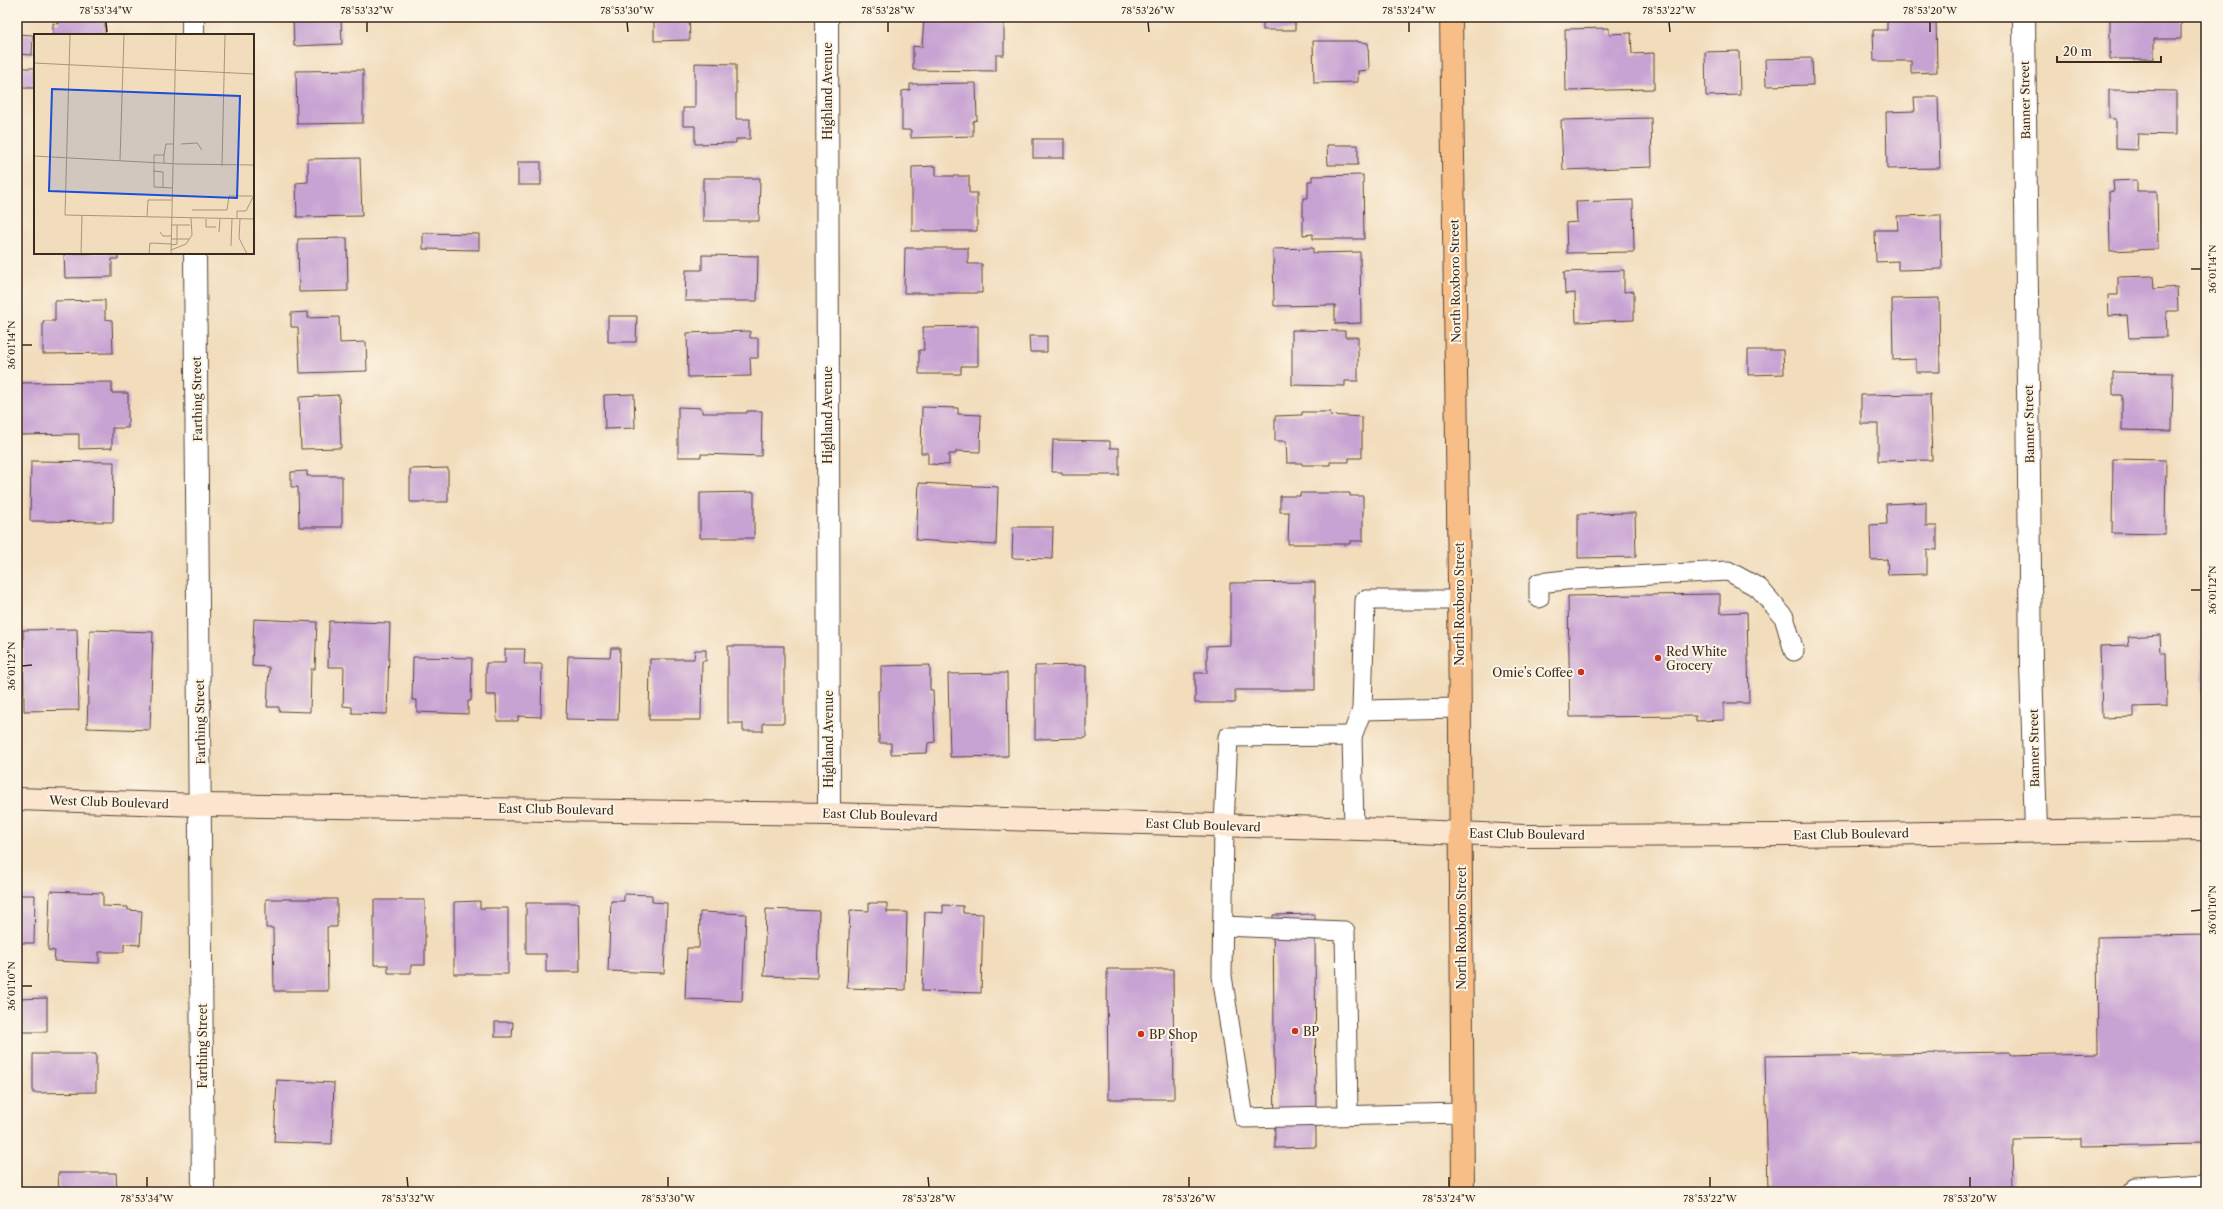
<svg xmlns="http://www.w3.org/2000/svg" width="2223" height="1209" viewBox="0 0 2223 1209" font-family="'Libre Caslon Text',serif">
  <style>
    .building { fill: #c7a3d3 }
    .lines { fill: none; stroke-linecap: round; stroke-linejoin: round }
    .lane-casing { stroke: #564536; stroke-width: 21 }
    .street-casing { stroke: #564536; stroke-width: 24 }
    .secondary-casing { stroke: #564536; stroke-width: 24 }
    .primary-casing { stroke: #564536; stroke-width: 24 }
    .lane { stroke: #fff; stroke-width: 19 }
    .street { stroke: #fff; stroke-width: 22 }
    .secondary { stroke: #fce5cf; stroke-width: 22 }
    .primary { stroke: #f7be88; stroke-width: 22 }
    .ticks { fill: none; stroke: #3b2a1e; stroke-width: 1.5 }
    .poi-dot { fill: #c8321e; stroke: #fcf5e5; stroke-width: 1.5 }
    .labels { text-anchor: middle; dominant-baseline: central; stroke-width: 4; stroke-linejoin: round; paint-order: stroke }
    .street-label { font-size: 12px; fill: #3b2a1e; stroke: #fcf5e5 }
    .poi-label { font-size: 12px; fill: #3b2a1e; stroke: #fcf5e5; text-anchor: start }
    .inset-road { fill: none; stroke: #a8957c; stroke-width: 1 }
    .view { fill: #1d4ed8; fill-opacity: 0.15; stroke: #1d4ed8; stroke-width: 2 }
    .inset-edge { fill: none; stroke: #3b2a1e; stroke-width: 2 }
    .neatline { fill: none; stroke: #3b2a1e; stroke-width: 1.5 }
    .ticks-label { font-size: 10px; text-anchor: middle; fill: #3b2a1e }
  </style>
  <rect width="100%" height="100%" fill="#fcf5e5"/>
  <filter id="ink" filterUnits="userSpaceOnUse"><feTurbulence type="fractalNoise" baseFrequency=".025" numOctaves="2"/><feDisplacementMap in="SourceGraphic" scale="8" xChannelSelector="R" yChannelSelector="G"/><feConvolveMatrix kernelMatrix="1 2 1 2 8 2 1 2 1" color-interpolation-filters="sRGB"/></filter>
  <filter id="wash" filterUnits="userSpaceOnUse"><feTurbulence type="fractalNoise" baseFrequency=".012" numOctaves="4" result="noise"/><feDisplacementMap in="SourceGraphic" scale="16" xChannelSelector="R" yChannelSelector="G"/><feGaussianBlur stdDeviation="0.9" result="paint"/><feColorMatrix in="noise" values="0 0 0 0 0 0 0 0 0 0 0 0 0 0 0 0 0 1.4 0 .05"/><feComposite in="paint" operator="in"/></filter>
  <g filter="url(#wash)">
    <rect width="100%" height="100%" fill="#f1dcbb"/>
    <g id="blocks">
      <!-- building -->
      <g class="building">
        <path d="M59,17H109V19H105V35H53V23L59,24Z"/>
        <path d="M293,17H341L342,44L294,46Z"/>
        <path d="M654,17H689L690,40L654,41Z"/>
        <path d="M924,17H950V20L996,19V23H1004V55H996V71L913,70V46L922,47Z"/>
        <rect x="1263" y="17" width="32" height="13"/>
        <path d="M1887,17H1936L1937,72L1911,73V61H1874L1873,30H1887Z"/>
        <path d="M2110,17H2181V39H2154V59H2110Z"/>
        <path d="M1609,28V34L1631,33L1632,54L1654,53V89L1566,91L1565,29Z"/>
        <path d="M17,34L33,35L32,55L17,54Z"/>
        <path d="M1313,41H1358V42L1368,43L1369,70L1358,71V82L1314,83Z"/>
        <path d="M1739,51L1740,95L1706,96L1705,52Z"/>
        <path d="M1812,58L1813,85L1766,86L1765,59Z"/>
        <path d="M695,63L736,64V119H750V139H736V143L695,144V126H683V108H695Z"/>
        <path d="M19,68H35V88H20Z"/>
        <path d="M363,70V123L297,124L296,71Z"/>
        <path d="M976,83L977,120L973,121V136L911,138V130H902V91L910,90V84Z"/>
        <path d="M2109,90L2176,91V135L2138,134L2137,150L2116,149V119L2109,118Z"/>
        <path d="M1914,97H1938L1940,168L1887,169L1886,112L1915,111Z"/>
        <path d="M1651,118L1652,167L1563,170L1561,120Z"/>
        <rect x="1033" y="139" width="31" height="19"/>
        <path d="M1327,145H1358V165H1328Z"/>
        <path d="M360,158L362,216L297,217L296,183L308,182V159Z"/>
        <rect x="518" y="162" width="23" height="23"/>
        <path d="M936,166V176H969V193H977V231H912V167Z"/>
        <path d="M1363,175L1364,239H1313V234L1303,235V198H1308V181H1312V176Z"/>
        <path d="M703,178H760L759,221H703Z"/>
        <path d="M2137,180V191H2157L2158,249L2110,251L2109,192L2114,191L2113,181Z"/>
        <path d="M1633,200L1634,252L1567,253L1566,223L1577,222L1576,202Z"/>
        <path d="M1941,215L1942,269L1898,270V261L1876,262L1875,230H1898L1897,216Z"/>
        <path d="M423,233L479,234V250L423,249Z"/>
        <path d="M347,238L348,291L299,292L298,239Z"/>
        <path d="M905,248H968V264H982V293H904Z"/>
        <path d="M1313,248V253L1360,252L1361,323L1335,324V305L1274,306L1273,249Z"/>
        <path d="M64,253H118V259H112V277L65,278Z"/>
        <path d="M702,255L758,256L757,301H685L686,270H702Z"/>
        <path d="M1624,270V292L1634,291V320L1576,322L1575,293L1565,294L1564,272Z"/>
        <path d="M2153,276L2154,289L2177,287L2178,311H2166L2167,337L2129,338L2127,315L2109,316L2108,295H2118V277Z"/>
        <path d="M1939,298L1940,372H1916V359L1893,360L1892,299Z"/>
        <path d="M105,300V319L112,320L113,353L43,354V321H55V301Z"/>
        <path d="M308,312V318L339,317L340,343L366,342L367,371L300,373L298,327H291V313Z"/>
        <path d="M608,316H637L636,342H608Z"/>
        <path d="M978,326V366H961V374H919V350H924L923,327Z"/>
        <path d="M1292,330L1345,331V337H1358V381H1345V386L1292,385Z"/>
        <path d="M750,331V338H758V358H750L751,376L688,377L687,333Z"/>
        <path d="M1029,336H1047V352H1030Z"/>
        <path d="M1748,350H1783L1784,374L1748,375Z"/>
        <path d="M2113,372L2173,373L2172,431L2122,430V395H2113Z"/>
        <path d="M112,382V393H128V428H112V448L79,449V434L17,435V383Z"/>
        <path d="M634,394L635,428L605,429L604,395Z"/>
        <path d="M1930,394L1932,460L1878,461V424H1861V395Z"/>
        <path d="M339,395L341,448L301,449L299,397Z"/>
        <path d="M678,407L702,408V413H747V411H762L761,456L701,454V457H678Z"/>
        <path d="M922,407L958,408V414L981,415L980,452L956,451V454H949V465L928,464V453H921Z"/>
        <path d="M1302,412H1331L1330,415L1362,417V458H1349V462H1330V465H1302V463H1287L1286,441H1275V416L1302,415Z"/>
        <path d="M1053,440L1110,441V448H1119V475H1062V472H1052Z"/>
        <path d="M2113,459L2166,460L2165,534L2112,533Z"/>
        <path d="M31,461L114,462L113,522L30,521Z"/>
        <path d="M448,468V502H410V469Z"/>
        <path d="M307,471V476H342V527H299L298,487H291V472Z"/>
        <path d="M919,483L998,487L996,545L916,540Z"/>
        <path d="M754,492V538H700V493Z"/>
        <path d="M1300,493H1350V496H1363V541H1350V544H1288L1289,512H1280V496H1300Z"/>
        <path d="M1926,502V526H1937V550L1927,549V574L1888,575L1887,559L1871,560L1870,525L1887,524L1886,504Z"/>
        <path d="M1635,513L1636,557L1578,558V514Z"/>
        <path d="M1013,527H1053L1052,559L1012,558Z"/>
        <path d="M1315,582V690H1235V703H1195V673H1207V646L1230,645V583Z"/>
        <path d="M1720,594V613L1747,612L1749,703H1724V720L1696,721V716L1570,717L1568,596Z"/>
        <path d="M254,619L317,622L315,669H311L310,712L279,711V707H267L269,667L252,666Z"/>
        <path d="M329,621L390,623L387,714L352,713V707L343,706L344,667H328Z"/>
        <path d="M77,629L79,710L24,711L23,630Z"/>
        <path d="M90,630L153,632L150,730L87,728Z"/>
        <path d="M2160,635L2161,653H2166L2167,706L2134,707V717L2102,718L2100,646L2129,645L2128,637Z"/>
        <path d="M2202,640H2206V707H2203Z"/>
        <path d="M728,646H784V723H763V731H743V723H728Z"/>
        <path d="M611,648H620L618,720L566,719L568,656L610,657Z"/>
        <path d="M505,649H525L524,664H542L541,717L518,716V721H497L496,695H486V663H505Z"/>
        <path d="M695,650H706V661H702L701,720H649L650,659H694Z"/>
        <path d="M413,657L472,658L471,701H468V714L417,712V700H412Z"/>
        <path d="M930,665V690H933L935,742L928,743L927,753L891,754V743H879L878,691L881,690V666Z"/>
        <path d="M1086,665V738L1035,739V666Z"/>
        <path d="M1007,673L1008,756L950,757L948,674Z"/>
        <path d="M50,891L103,893V906L128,907V910L142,911L140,945L124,944V952H99V963L54,961L55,951L48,950Z"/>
        <path d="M624,894L652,895V902L667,903L664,973L608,971L611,901H624Z"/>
        <path d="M17,895H35L34,943H17Z"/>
        <path d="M266,899H337V927H327L328,991H274L273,928H266Z"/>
        <path d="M374,900H425V965H411V973H388V965H374Z"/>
        <path d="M480,901V908H508V974H454V902Z"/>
        <path d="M526,903H579L580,972H546V954H526Z"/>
        <path d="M869,903H887V912H907L905,990L847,988L850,910L869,911Z"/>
        <path d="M943,905L963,906V913L983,914L981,993L922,991L925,912L943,913Z"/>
        <path d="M766,909L819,911L817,978L764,976Z"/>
        <path d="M700,912L746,914L742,1001L685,999L687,948H699Z"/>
        <path d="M1315,914L1316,1147L1275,1148L1273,915Z"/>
        <path d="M2206,935V1144L2081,1146V1138L2012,1139L2013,1192H1768L1765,1056L2010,1052V1055L2098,1053L2097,937Z"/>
        <path d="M1107,969H1173L1174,1099H1108Z"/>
        <path d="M47,998V1032H17V999Z"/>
        <path d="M495,1022H513L512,1037H495Z"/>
        <path d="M33,1054H96V1092L33,1093Z"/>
        <path d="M277,1080L334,1083L332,1144L274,1142Z"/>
        <path d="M58,1173H116L117,1192H59Z"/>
      </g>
    </g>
  </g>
  <g filter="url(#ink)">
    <use href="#blocks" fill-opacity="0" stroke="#564536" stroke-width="1"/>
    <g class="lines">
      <defs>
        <g id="lane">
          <path d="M1539,598V583L1574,579L1728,571L1759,588L1784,617L1794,651"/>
          <path d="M1362,710L1459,708"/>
          <path d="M1352,736L1362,710L1365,600H1459"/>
          <path d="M1354,829L1352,736L1228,737L1224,825L1222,976L1244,1118L1463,1113"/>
          <path d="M1223,926L1345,931L1348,1115"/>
          <path d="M2131,1192L2135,1189L2206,1185"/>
        </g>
        <g id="street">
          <path d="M193,17V35"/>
          <path d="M827,17L829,814"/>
          <path d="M2024,17L2031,664L2036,831"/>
          <path d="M195,253L203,1192"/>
        </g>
        <path id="secondary" d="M17,799L201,805L829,814L1395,830L1525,836L1788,835L2206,829"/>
        <path id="primary" d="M1451,17L1459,583L1463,1192"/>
      </defs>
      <!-- lane casing -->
      <use href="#lane" class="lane-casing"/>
      <!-- street casing -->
      <use href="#street" class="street-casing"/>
      <!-- secondary casing -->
      <use href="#secondary" class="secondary-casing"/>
      <!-- primary casing -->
      <use href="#primary" class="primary-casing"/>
      <!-- lane -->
      <use href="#lane" class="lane"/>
      <!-- street -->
      <use href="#street" class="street"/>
      <!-- secondary -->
      <use href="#secondary" class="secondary"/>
      <!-- primary -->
      <use href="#primary" class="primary"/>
    </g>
  </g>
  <!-- ticks -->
  <path class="ticks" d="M106,22L107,32M367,22V32M627,22L628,32M888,22V32M1148,22L1149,32M1409,22V32M1669,22L1670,32M1930,22V32M2191,269H2201M22,345H32M2191,590H2201M22,666L32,665M2191,911L2201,910M22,986H32M147,1177V1187M407,1177L408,1187M668,1177V1187M928,1177L929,1187M1189,1177V1187M1449,1177V1187M1710,1177V1187M1970,1177V1187"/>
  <!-- markers -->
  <g class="poi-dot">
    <circle cx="1658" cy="658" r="4"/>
    <circle cx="1581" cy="672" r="4"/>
    <circle cx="1295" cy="1031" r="4"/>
    <circle cx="1141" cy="1034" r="4"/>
  </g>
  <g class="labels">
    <!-- street labels -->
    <g class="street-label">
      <text transform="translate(827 91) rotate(-90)">Highland Avenue</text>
      <text transform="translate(2025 100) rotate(-91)">Banner Street</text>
      <text transform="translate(1455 281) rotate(-91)">North Roxboro Street</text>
      <text transform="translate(197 399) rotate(-91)">Farthing Street</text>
      <text transform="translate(827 415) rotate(-90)">Highland Avenue</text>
      <text transform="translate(2029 424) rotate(-91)">Banner Street</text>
      <text transform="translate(1459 604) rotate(-90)">North Roxboro Street</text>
      <text transform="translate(200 722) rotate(-91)">Farthing Street</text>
      <text transform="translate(828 739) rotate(-90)">Highland Avenue</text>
      <text transform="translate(2034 748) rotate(-91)">Banner Street</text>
      <text transform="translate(109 802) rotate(2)">West Club Boulevard</text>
      <text transform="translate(556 809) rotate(1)">East Club Boulevard</text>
      <text transform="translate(880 815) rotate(2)">East Club Boulevard</text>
      <text transform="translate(1203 825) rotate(2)">East Club Boulevard</text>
      <text transform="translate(1527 834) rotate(1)">East Club Boulevard</text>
      <text transform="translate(1851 834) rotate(-1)">East Club Boulevard</text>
      <text transform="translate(1461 928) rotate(-90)">North Roxboro Street</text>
      <text transform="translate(202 1046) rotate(-90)">Farthing Street</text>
    </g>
    <!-- poi labels -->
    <g class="poi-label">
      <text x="1666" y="651">Red White<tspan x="1666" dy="14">Grocery</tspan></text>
      <text x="1573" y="672" text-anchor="end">Omie’s Coffee</text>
      <text x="1303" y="1031">BP</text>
      <text x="1149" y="1034">BP Shop</text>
    </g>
  </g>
  <!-- overview -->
  <g transform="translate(34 34)">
    <rect width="220" height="220" fill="#f1dcbb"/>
    <path class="inset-road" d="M36,0L31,181L220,185M0,29L220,40M147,110L163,109L168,116M130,121L132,110H140M0,122L145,130L220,131M86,126L90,0M130,129V121H120V153L139,154M188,132L191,0M119,137L129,138V154M158,176H193L195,162H218M113,183L114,166H138M172,185V193H182M203,185V177H212L220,161M206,185L205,204L213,220M143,191H156M126,198L129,202H137M185,198L186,185M137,205H143V191H138M137,211L143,210V205H155M197,212L198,185M137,216L152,210L158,201L157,184M47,220L48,182M115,220L116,209L137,210M137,220L142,0"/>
    <path class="view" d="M18,55L206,62L203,164L15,157Z"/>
    <rect width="220" height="220" class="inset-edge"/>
  </g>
  <!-- margin -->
  <rect width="2223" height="1209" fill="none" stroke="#fcf5e5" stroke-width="44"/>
  <!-- scale -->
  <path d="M2057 56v6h104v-6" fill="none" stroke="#3b2a1e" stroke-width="2"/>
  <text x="2063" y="56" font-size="12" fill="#3b2a1e" stroke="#fcf5e5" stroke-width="3" paint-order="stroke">20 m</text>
  <rect x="22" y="22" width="2179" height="1165" class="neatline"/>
  <g class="ticks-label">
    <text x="106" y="14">78°53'34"W</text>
    <text x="367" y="14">78°53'32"W</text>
    <text x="627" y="14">78°53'30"W</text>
    <text x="888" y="14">78°53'28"W</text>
    <text x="1148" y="14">78°53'26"W</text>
    <text x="1409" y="14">78°53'24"W</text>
    <text x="1669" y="14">78°53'22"W</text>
    <text x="1930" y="14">78°53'20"W</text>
    <text transform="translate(2212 269) rotate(-90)" y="4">36°01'14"N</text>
    <text transform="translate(11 345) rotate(-90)" y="4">36°01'14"N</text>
    <text transform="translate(2212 590) rotate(-90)" y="4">36°01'12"N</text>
    <text transform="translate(11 666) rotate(-90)" y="4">36°01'12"N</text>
    <text transform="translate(2212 910) rotate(-90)" y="4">36°01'10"N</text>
    <text transform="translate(11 986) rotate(-90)" y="4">36°01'10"N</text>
    <text x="147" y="1202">78°53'34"W</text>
    <text x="408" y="1202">78°53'32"W</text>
    <text x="668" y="1202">78°53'30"W</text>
    <text x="929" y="1202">78°53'28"W</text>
    <text x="1189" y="1202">78°53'26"W</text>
    <text x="1449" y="1202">78°53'24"W</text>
    <text x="1710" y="1202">78°53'22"W</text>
    <text x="1970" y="1202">78°53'20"W</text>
  </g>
</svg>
